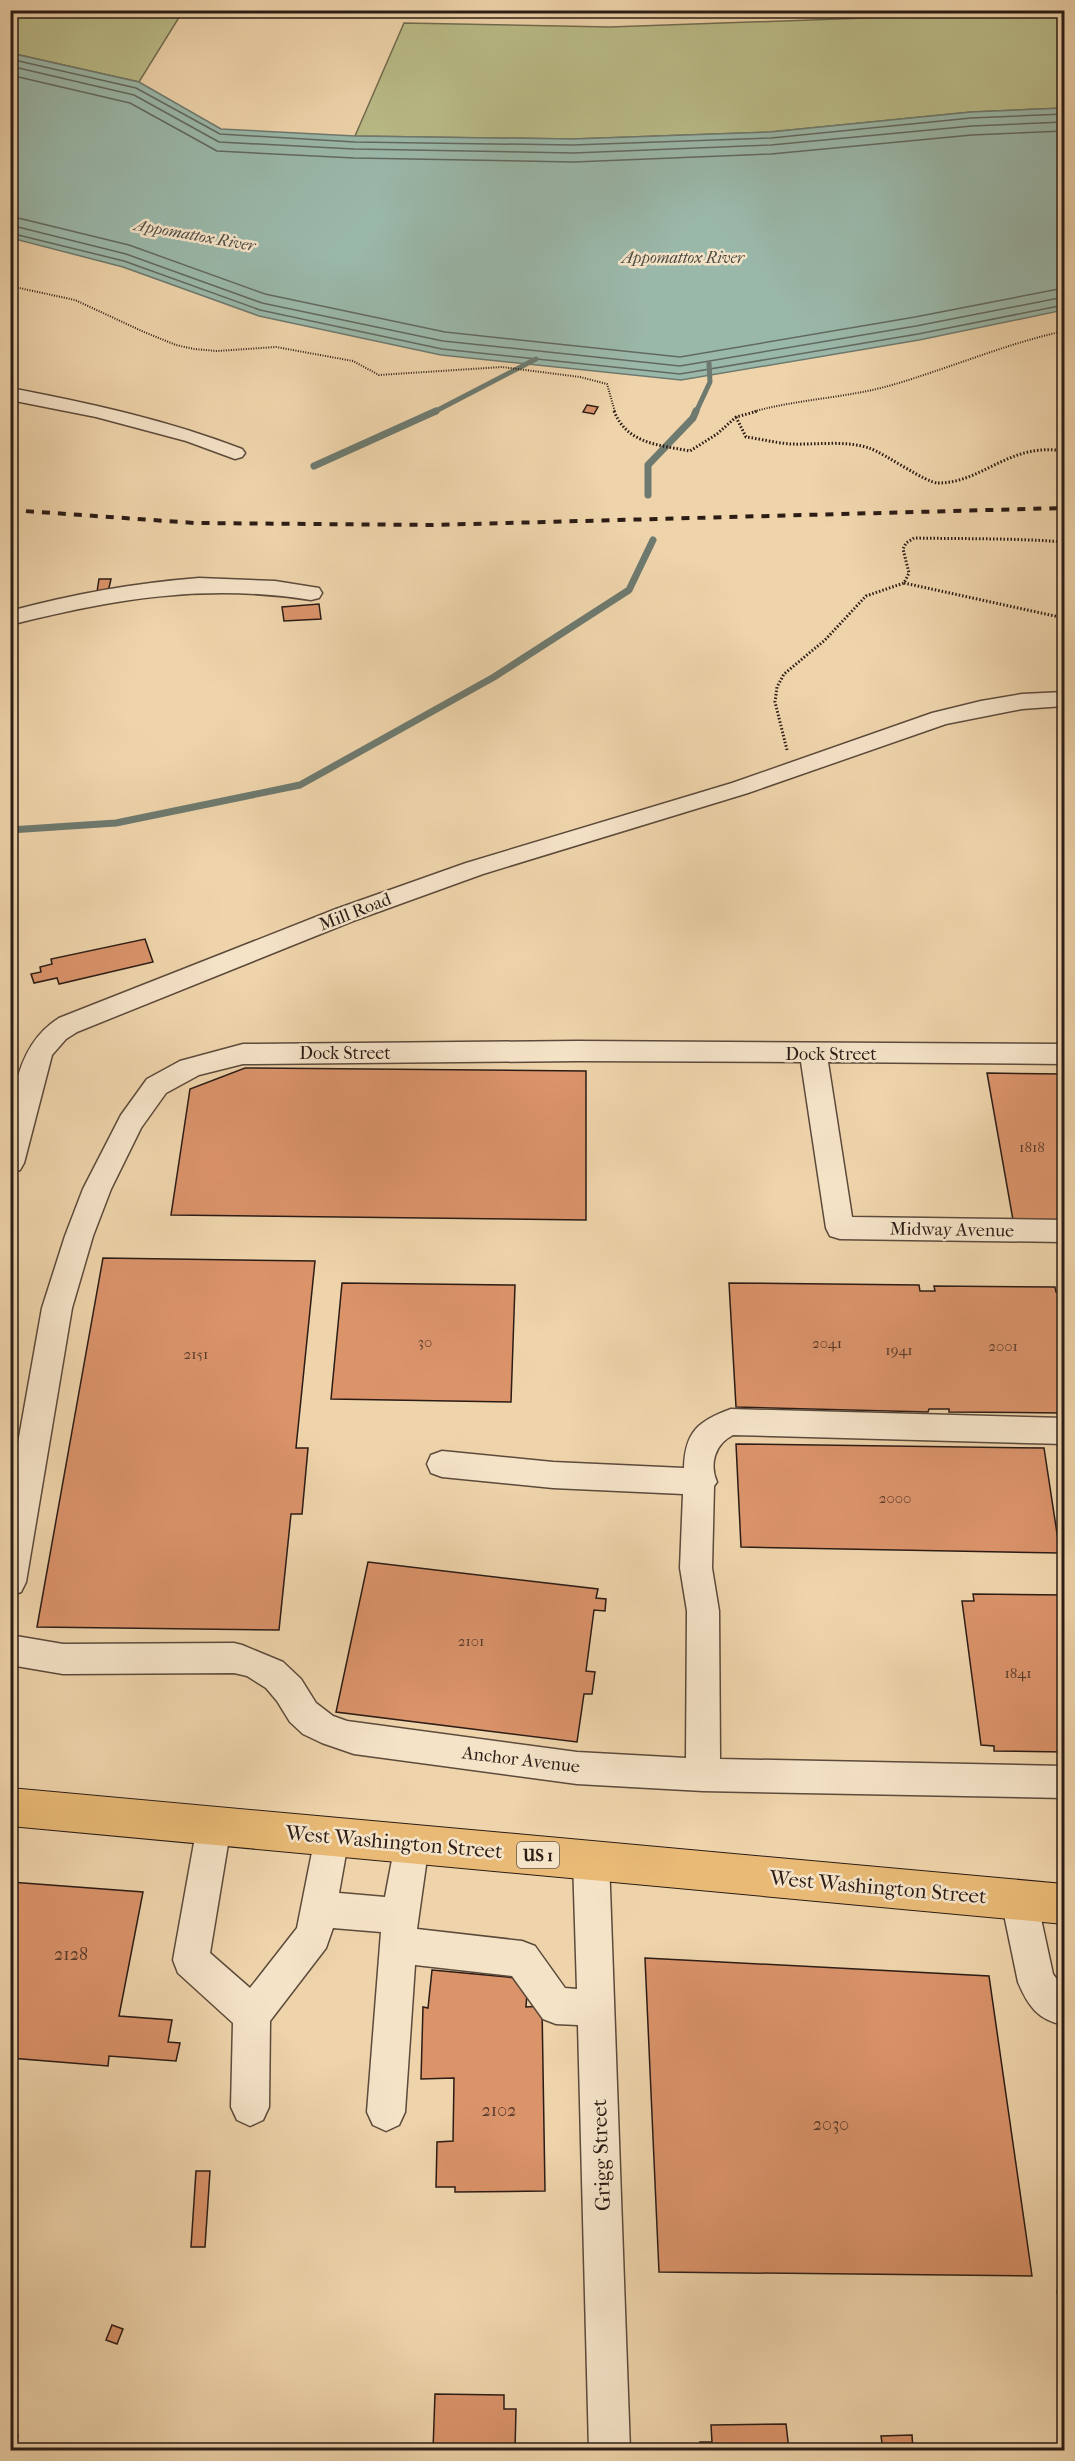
<svg xmlns="http://www.w3.org/2000/svg" width="1075" height="2461" viewBox="0 0 1075 2461" font-family="'IM FELL French Canon',serif">
  <style>
    .green { fill: #babc88; stroke: #726c4f; stroke-width: 1.5 }
    .water { fill: #9ab8aa; stroke: #6e7a6f; stroke-width: 1.5 }
    .lines { fill: none; stroke-linecap: round; stroke-linejoin: round }
    .shore { stroke: #626a60; stroke-width: 1.5 }
    .stream-far1 { stroke: #6e7a6f; stroke-width: 5 }
    .stream { stroke: #6e7a6f; stroke-width: 7 }
    .building { fill: #db936a; stroke: #2b1c16; stroke-width: 1.5 }
    .minor-casing { stroke: #5c4a3b; stroke-width: 3 }
    .major-casing { stroke: #2b1c16; stroke-width: 2 }
    .path-far1 { stroke: #2b1c16; stroke-width: 2; stroke-dasharray: 1 1.5; stroke-linecap: butt }
    .path { stroke: #2b1c16; stroke-width: 3; stroke-dasharray: 1.5 2; stroke-linecap: butt }
    .minor { fill: #f5e3c8; fill-rule: evenodd }
    .major { fill: #e8ba76; fill-rule: evenodd }
    .rail { stroke: #2b1c16; stroke-width: 4; stroke-dasharray: 8 8; stroke-linecap: butt }
    .labels { text-anchor: middle; dominant-baseline: central; stroke-width: 5; stroke-linejoin: round; paint-order: stroke }
    .number-label { font-size: 15px; fill: #573a2b }
    .far-water-label { font-size: 16px; font-style: italic; fill: #4c4b42; stroke: #f5e3c8 }
    .shield { fill: #f5e3c8; stroke: #68584b; stroke-width: 1.5 }
    .shield-label { font-size: 16px; font-weight: bold; fill: #2b1c16 }
    .street-label { font-size: 18px; fill: #2b1c16; stroke: #f5e3c8 }
    .near-number-label { font-size: 18px; fill: #573a2b }
    .near-street-label { font-size: 21px; fill: #2b1c16; stroke: #f5e3c8 }
  </style>
  <rect width="100%" height="100%" fill="#efd4ab"/>
  <filter id="stains"><feTurbulence type="fractalNoise" baseFrequency=".00333" numOctaves="4"/><feColorMatrix values="0 0 0 0 .2 0 0 0 0 .09 0 0 0 0 .02 0 0 0 .5 -.17"/></filter>
  <radialGradient id="worn" r=".72"><stop offset=".6" stop-color="#630" stop-opacity="0"/><stop offset="1" stop-color="#630" stop-opacity=".3"/></radialGradient>
  <!-- green -->
  <g class="green">
    <path d="M10,11H183L139,82L11,53Z"/>
    <path d="M1064,11V108L971,112L770,132L573,139L355,136L404,23L610,27Z"/>
  </g>
  <!-- water -->
  <path class="water" d="M10,53L139,82L221,129L355,136L573,139L770,132L971,112L1064,108V310L919,340L681,380L441,355L259,316L123,267L11,238Z"/>
  <g class="lines">
    <!-- shore -->
    <g class="shore">
      <path d="M10,59L136,88L220,134L355,142L573,145L771,138L971,118L1064,114"/>
      <path d="M10,66L134,95L219,142L354,149L574,153L771,145L972,126L1064,122"/>
      <path d="M10,75L130,103L217,151L354,158L574,162L771,154L972,135L1064,131"/>
      <path d="M10,216L129,245L265,294L445,332L680,357L915,317L1064,288"/>
      <path d="M10,225L126,254L262,303L443,341L680,366L916,326L1064,297"/>
      <path d="M10,233L124,261L260,310L442,349L680,374L918,334L1064,305"/>
    </g>
    <!-- stream-far1 -->
    <g class="stream-far1">
      <path d="M434,412L536,359"/>
      <path d="M696,412L710,382L709,363"/>
    </g>
    <!-- stream -->
    <g class="stream">
      <path d="M314,466L436,411"/>
      <path d="M648,495V465L693,418L696,411"/>
      <path d="M10,830L116,823L300,785L494,677L629,590L653,540"/>
    </g>
  </g>
  <!-- building -->
  <g class="building">
    <path d="M587,405L598,407L594,414L583,412Z"/>
    <path d="M99,579H111L108,592H97Z"/>
    <path d="M319,604L321,619L284,621L282,607Z"/>
    <path d="M145,939L153,962L59,984L57,978L34,983L31,974L41,972L40,967L52,964L51,959Z"/>
    <path d="M245,1068L586,1071V1220L171,1215L190,1089Z"/>
    <path d="M987,1073L1064,1074V1220H1013Z"/>
    <path d="M103,1258L315,1261L296,1448H308L302,1514H291L279,1630L37,1627Z"/>
    <path d="M342,1283L515,1285L511,1402L331,1399Z"/>
    <path d="M729,1283L919,1285L920,1291H935L934,1286L1055,1287L1056,1292H1064V1413L949,1412V1409H929L928,1412L736,1407Z"/>
    <path d="M736,1444L1044,1448L1060,1553L741,1547Z"/>
    <path d="M368,1562L598,1589L596,1598L606,1599L605,1611L594,1610L586,1671L595,1672L592,1694H584L577,1742L336,1712Z"/>
    <path d="M973,1594L1064,1595V1752L994,1751V1746L981,1745L962,1601H974Z"/>
    <path d="M10,1882L143,1892L119,2016L172,2020L168,2042L180,2043L176,2061L109,2056L108,2066L10,2058Z"/>
    <path d="M645,1958L989,1976L1032,2276L659,2272Z"/>
    <path d="M432,1970L528,1979L526,2007L542,2006L545,2191L455,2192V2187H436L437,2142L453,2141L454,2078L421,2079L423,2007L428,2008Z"/>
    <path d="M196,2171H210L205,2247H191Z"/>
    <path d="M1064,2290V2324H1062L1057,2291Z"/>
    <path d="M112,2325L123,2329L117,2344L106,2340Z"/>
    <path d="M435,2394L504,2395V2409H516L515,2450H433Z"/>
    <path d="M786,2424L789,2450H700V2442H712L711,2425Z"/>
    <path d="M10,2435H18L16,2450H10Z"/>
    <path d="M912,2435L913,2450H883L881,2436Z"/>
  </g>
  <g class="lines">
    <defs>
      <g id="minor">
        <path d="M10,388C89,403 167,420 242,449L245,453L242,457L235,459L186,441L96,417L10,400Z"/>
        <path d="M199,578L275,581L319,588L322,593L319,598L311,600C205,583 113,599 10,625V611C73,594 134,583 199,578Z"/>
        <path d="M1064,692V706L1022,709L946,724L748,793L483,874L353,921L77,1032L66,1039L52,1055L24,1163L20,1170L10,1173C10,1120 8,1050 59,1018L336,909L466,863L732,783L932,713L981,701L1022,694Z"/>
        <path d="M578,1041L1064,1044V1064L828,1062L852,1217L1064,1220V1242L840,1239L830,1236L826,1228L801,1062L578,1061L243,1064L199,1075L166,1093L141,1128L111,1189L93,1236L72,1308L26,1582L21,1592L10,1596V1488L42,1308L65,1236L83,1189L121,1115L147,1079L180,1061L243,1044Z"/>
        <path d="M731,1409L1064,1418V1444L733,1435C715,1444 709,1464 717,1482L714,1486L712,1568L719,1611L720,1759L1064,1766V1798L703,1791L577,1784L354,1754L322,1743L303,1734L290,1722L277,1701L266,1688L247,1676L234,1673L63,1674L10,1665V1635L63,1644L234,1643L242,1645L283,1662L301,1679L316,1703L333,1716L347,1721L577,1752L686,1758L687,1611L680,1568L683,1494L553,1488L442,1477L431,1473L427,1464L431,1455L442,1451L553,1462L684,1468C685,1432 698,1421 731,1409Z"/>
        <path d="M214,1810L226,1814L231,1826L210,1953L250,1988L297,1928L315,1837L320,1825L332,1820L344,1825L349,1837L339,1893L385,1897L395,1844L400,1832L412,1827L424,1832L429,1844L417,1929L522,1941L535,1946L565,1988L577,1989L573,1860L579,1848L591,1843L603,1848L609,1860L630,2450H589L578,2025L556,2024L543,2019L512,1976L415,1965L405,2112L399,2125L386,2131L373,2125L367,2112L381,1932L333,1928L326,1948L270,2021L269,2107L263,2120L250,2126L237,2120L231,2107L233,2023L178,1973L173,1960L197,1826L202,1814Z"/>
        <path d="M1019,1883L1032,1888L1037,1900L1053,1974L1064,1989V2025C1038,2020 1028,2006 1018,1982L1001,1900L1006,1888Z"/>
      </g>
      <path id="major" d="M10,1788L1064,1884V1924L10,1826Z"/>
    </defs>
    <!-- minor casing -->
    <use href="#minor" class="minor-casing"/>
    <!-- major casing -->
    <use href="#major" class="major-casing"/>
    <!-- path-far1 -->
    <g class="path-far1">
      <path d="M10,286L75,300L144,332L176,345L194,349L217,351L276,347L353,361L379,375L502,367L580,377L607,384L615,412"/>
      <path d="M752,412C798,399 847,398 892,385C950,368 1005,344 1064,331"/>
    </g>
    <!-- path -->
    <g class="path">
      <path d="M614,411C627,444 659,445 690,451L717,434L736,417L758,411"/>
      <path d="M736,417L746,437C761,439 776,443 791,444C816,445 845,440 869,448C886,454 926,483 938,483C983,483 1009,442 1064,451"/>
      <path d="M904,583L1064,618"/>
      <path d="M787,750L775,702L777,687L784,674L825,640L866,596L904,583L909,573L903,549L906,543L914,538C964,539 1014,538 1064,542"/>
    </g>
    <!-- minor -->
    <use href="#minor" class="minor"/>
    <!-- major -->
    <use href="#major" class="major"/>
    <!-- rail -->
    <path class="rail" d="M10,510L195,523L433,525L1064,508"/>
  </g>
  <g class="labels">
    <!-- number labels -->
    <g class="number-label">
      <text x="1032" y="1147">1818</text>
      <text x="425" y="1342">30</text>
      <text x="827" y="1343">2041</text>
      <text x="1003" y="1346">2001</text>
      <text x="899" y="1350">1941</text>
      <text x="196" y="1354">2151</text>
      <text x="895" y="1498">2000</text>
      <text x="471" y="1641">2101</text>
      <text x="1018" y="1673">1841</text>
    </g>
    <!-- far-water labels -->
    <g class="far-water-label">
      <text transform="translate(195 235) rotate(10)">Appomattox River</text>
      <text x="683" y="257">Appomattox River</text>
    </g>
    <!-- shield labels -->
    <rect class="shield" x="517" y="1842" width="42" height="26" rx="4.5"/>
    <g class="shield-label">
      <text x="538" y="1855">US 1</text>
    </g>
    <!-- street labels -->
    <g class="street-label">
      <text transform="translate(355 912) rotate(-21)">Mill Road</text>
      <text x="345" y="1053">Dock Street</text>
      <text x="831" y="1054">Dock Street</text>
      <text transform="translate(952 1230) rotate(1)">Midway Avenue</text>
      <text transform="translate(521 1760) rotate(7)">Anchor Avenue</text>
    </g>
    <!-- near-number labels -->
    <g class="near-number-label">
      <text x="71" y="1954">2128</text>
      <text x="499" y="2110">2102</text>
      <text x="831" y="2124">2030</text>
    </g>
    <!-- near-street labels -->
    <g class="near-street-label">
      <text transform="translate(394 1842) rotate(5)">West Washington Street</text>
      <text transform="translate(878 1887) rotate(5)">West Washington Street</text>
      <text transform="translate(601 2155) rotate(-92)">Grigg Street</text>
    </g>
  </g>
  <!-- margin -->
  <rect width="1075" height="2461" fill="none" stroke="#efd4ab" stroke-width="36"/>
  <rect x="12" y="12" width="1051" height="2437" fill="none" stroke="#2b1c16" stroke-width="3"/>
  <rect x="18" y="18" width="1039" height="2425" fill="none" stroke="#2b1c16" stroke-width="1.5"/>
  <rect width="100%" height="100%" filter="url(#stains)"/>
  <rect width="100%" height="100%" fill="url(#worn)"/>
</svg>
